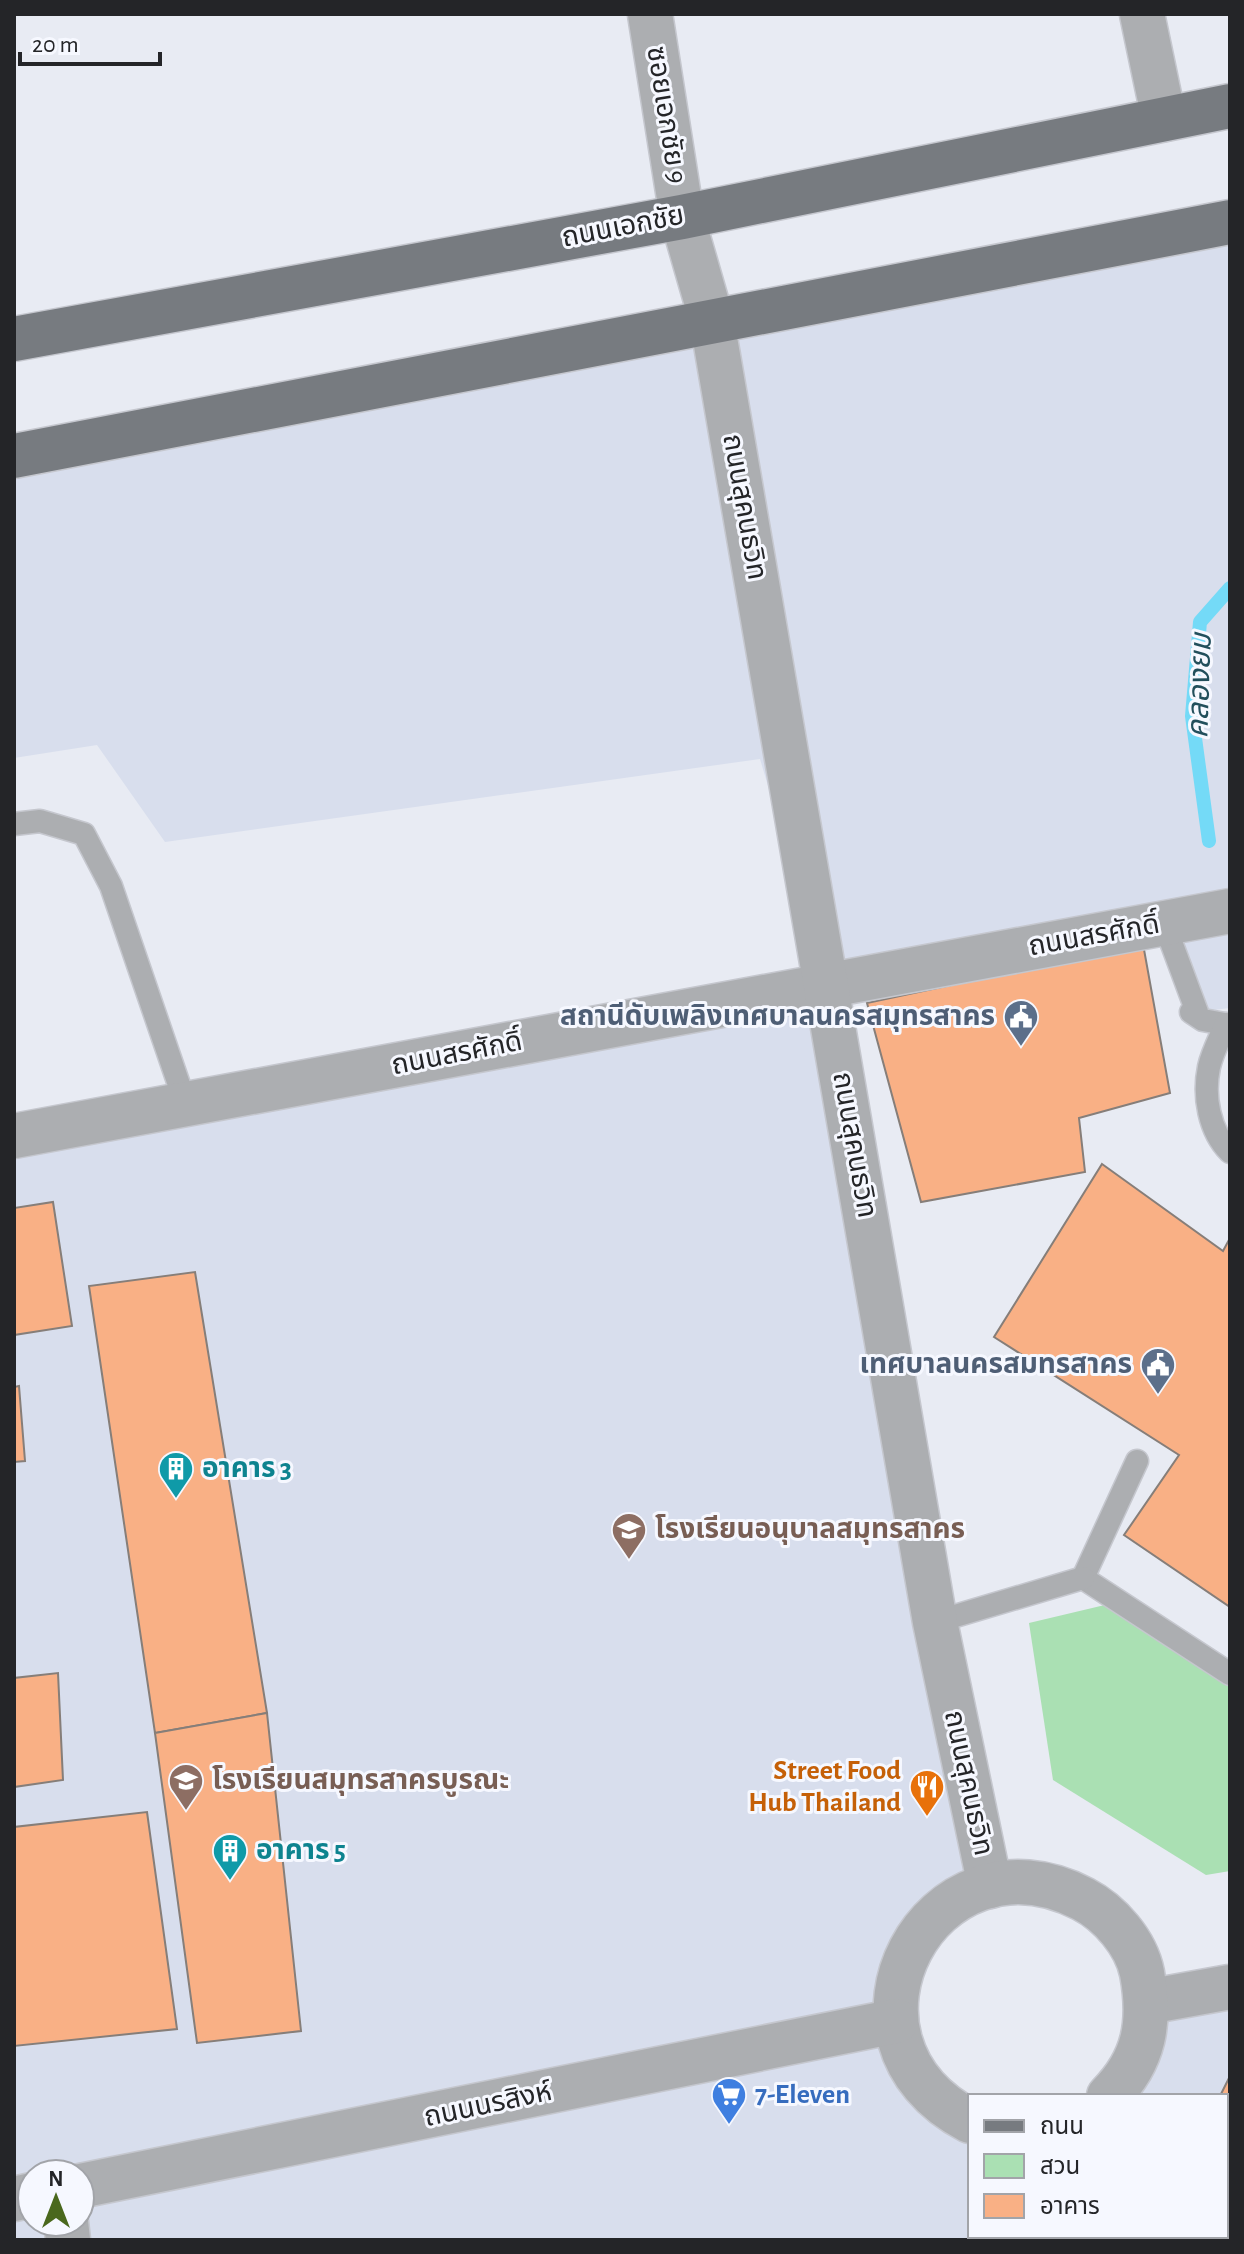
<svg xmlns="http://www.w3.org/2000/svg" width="1244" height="2254" viewBox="0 0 1244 2254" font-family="'Alegreya Sans','Noto Sans Thai',sans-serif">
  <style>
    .built { fill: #d8deed; fill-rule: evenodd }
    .green { fill: #aae0b3 }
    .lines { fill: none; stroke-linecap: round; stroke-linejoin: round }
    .stream { stroke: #74daf7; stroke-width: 14 }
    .building { fill: #f9b085; stroke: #867e79; stroke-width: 2 }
    .service-casing { stroke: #c5c7ce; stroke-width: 25 }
    .minor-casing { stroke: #c5c7ce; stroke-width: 47 }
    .tertiary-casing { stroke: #c5c7ce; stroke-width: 47 }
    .primary-casing { stroke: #c5c7ce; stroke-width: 47 }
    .service { stroke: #acaeb1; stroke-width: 22 }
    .minor { stroke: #acaeb1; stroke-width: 44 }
    .tertiary { stroke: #acaeb1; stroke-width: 44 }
    .primary { stroke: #777b80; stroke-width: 44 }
    .labels { text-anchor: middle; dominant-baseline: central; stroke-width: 6; stroke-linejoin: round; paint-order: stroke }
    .street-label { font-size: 28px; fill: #242528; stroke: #f6f8ff }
    .service-label { font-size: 28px; font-weight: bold; fill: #4e5e75; stroke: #f6f8ff; text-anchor: end }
    .culture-label { font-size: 28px; font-weight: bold; fill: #0d838f; stroke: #f6f8ff; text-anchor: start }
    .education-label { font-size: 28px; font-weight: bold; fill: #785e54; stroke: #f6f8ff; text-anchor: start }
    .food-label { font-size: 28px; font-weight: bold; fill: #c56008; stroke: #f6f8ff; text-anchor: end }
    .shop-label { font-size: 28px; font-weight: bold; fill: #366cbe; stroke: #f6f8ff; text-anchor: start }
    .water-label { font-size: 30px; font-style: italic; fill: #224f5c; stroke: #f6f8ff }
  </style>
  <rect width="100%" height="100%" fill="#e8ebf3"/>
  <!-- built -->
  <path class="built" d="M1230,222V1008L1197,1012L1164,923L828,985L990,1886L962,1896L896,2021L970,2121V2236H1226V2096H1109L1145,2031L1230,1987V2240H14V1145L827,985L760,759L165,842L97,745L14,758V461ZM32,2174H80V2222H32Z"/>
  <!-- green -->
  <path class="green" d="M1109,1604L1230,1683V1871L1206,1875L1053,1780L1029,1623Z"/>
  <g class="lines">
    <!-- stream -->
    <path class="stream" d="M1209,841L1192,716L1200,622L1230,588"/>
  </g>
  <!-- building -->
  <g class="building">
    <path d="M1143,944L1170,1093L1079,1118L1085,1172L921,1202L867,1003Z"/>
    <path d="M1102,1164L1223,1251L1230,1238V1607L1124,1535L1179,1455L994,1337Z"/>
    <path d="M53,1202L72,1326L14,1335V1208Z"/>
    <path d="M195,1272L267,1713L155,1733L89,1286Z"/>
    <path d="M19,1386L25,1461L14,1462V1387Z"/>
    <path d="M58,1673L63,1780L14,1787V1678Z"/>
    <path d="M267,1713L301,2031L197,2043L155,1733Z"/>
    <path d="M147,1812L177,2029L14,2046V1827Z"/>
    <path d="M1230,2076V2240H1165V2236H1226V2096H1220Z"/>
  </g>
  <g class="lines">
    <defs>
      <g id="service">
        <path d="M14,824L40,821L84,834L111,886L186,1105"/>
        <path d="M1164,923L1197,1012H1191L1203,1020L1230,1025"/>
        <path d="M1226,1024C1220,1038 1212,1053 1209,1067C1203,1096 1209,1131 1230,1152"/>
        <path d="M1137,1461L1083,1578L1230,1674"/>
        <path d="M935,1622L1083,1578"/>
      </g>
      <g id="minor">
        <path d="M650,14L682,217"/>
        <path d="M1142,14L1164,119"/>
        <path d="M14,1136L1230,911"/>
        <path d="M66,2222L68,2240"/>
      </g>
      <g id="tertiary">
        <path d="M682,217L712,321L935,1622L990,1886"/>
        <path d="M1147,2002L1230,1987"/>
        <path d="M970,2121C813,2039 931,1820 1083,1899C1110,1913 1136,1943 1142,1973C1151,2022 1145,2060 1109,2096"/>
        <path d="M80,2186L896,2021"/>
        <path d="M14,2199L32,2195"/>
        <path d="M1061,2236V2240"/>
      </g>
      <g id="primary">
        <path d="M14,339L682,217L1230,106"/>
        <path d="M14,456L1230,222"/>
      </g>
    </defs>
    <!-- service casing -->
    <use href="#service" class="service-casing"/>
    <!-- minor casing -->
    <use href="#minor" class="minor-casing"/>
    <!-- tertiary casing -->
    <use href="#tertiary" class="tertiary-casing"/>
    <!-- primary casing -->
    <use href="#primary" class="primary-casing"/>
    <!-- service -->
    <use href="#service" class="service"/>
    <!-- minor -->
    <use href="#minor" class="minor"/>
    <!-- tertiary -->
    <use href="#tertiary" class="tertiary"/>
    <!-- primary -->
    <use href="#primary" class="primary"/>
  </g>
  <!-- icons -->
  <defs>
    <symbol id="civic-pin" viewBox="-11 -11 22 30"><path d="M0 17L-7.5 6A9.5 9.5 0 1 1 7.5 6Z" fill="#5c6f8a" stroke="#f6f8ff"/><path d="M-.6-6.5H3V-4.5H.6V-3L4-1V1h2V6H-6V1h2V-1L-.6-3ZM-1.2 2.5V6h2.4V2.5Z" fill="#fff"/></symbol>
    <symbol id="building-pin" viewBox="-11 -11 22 30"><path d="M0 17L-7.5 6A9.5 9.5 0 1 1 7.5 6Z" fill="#0f9aa8" stroke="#f6f8ff"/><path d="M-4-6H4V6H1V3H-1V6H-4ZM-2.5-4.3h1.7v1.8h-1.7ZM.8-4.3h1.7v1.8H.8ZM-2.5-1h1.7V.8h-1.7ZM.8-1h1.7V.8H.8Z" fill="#fff"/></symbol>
    <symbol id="school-pin" viewBox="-11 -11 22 30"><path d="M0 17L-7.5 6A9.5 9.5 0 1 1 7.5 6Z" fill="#8d6e63" stroke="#f6f8ff"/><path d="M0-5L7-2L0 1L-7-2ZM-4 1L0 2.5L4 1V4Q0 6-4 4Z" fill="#fff"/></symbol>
    <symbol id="restaurant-pin" viewBox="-11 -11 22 30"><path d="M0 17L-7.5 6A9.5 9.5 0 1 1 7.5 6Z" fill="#e8710a" stroke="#f6f8ff"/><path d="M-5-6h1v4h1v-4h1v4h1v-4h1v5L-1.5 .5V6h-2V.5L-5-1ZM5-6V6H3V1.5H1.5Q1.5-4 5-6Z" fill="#fff"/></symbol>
    <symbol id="supermarket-pin" viewBox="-11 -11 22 30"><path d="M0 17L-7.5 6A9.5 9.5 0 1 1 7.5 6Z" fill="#3f7fe0" stroke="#f6f8ff"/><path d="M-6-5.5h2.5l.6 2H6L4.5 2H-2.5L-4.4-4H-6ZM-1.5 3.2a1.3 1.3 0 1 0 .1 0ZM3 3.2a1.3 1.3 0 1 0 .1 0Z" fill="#fff"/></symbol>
  </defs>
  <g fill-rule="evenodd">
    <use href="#civic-pin" x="1001" y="997" width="40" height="54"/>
    <use href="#civic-pin" x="1138" y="1345" width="40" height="54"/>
    <use href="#building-pin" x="156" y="1449" width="40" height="54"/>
    <use href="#school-pin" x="609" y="1510" width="40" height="54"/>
    <use href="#school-pin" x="166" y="1761" width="40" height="54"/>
    <use href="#restaurant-pin" x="907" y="1767" width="40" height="54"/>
    <use href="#building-pin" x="210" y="1831" width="40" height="54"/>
    <use href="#supermarket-pin" x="709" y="2075" width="40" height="54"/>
  </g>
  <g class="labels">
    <!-- street labels -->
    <g class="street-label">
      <text transform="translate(666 115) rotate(81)">ซอยเอกชัย 9</text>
      <text transform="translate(623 227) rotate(-11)">ถนนเอกชัย</text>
      <text transform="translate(744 507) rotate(80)">ถนนสุคนธวิท</text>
      <text transform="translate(1094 936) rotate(-10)">ถนนสรศักดิ์</text>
      <text transform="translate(457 1054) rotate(-11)">ถนนสรศักดิ์</text>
      <text transform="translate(854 1145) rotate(80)">ถนนสุคนธวิท</text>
      <text transform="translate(968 1783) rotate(78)">ถนนสุคนธวิท</text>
      <text transform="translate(488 2105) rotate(-12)">ถนนนรสิงห์</text>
    </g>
    <!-- service labels -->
    <g class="service-label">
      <text x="995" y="1017">สถานีดับเพลิงเทศบาลนครสมุทรสาคร</text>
      <text x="1132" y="1365">เทศบาลนครสมทรสาคร</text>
    </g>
    <!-- culture labels -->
    <g class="culture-label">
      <text x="202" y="1469">อาคาร 3</text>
      <text x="256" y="1851">อาคาร 5</text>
    </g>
    <!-- education labels -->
    <g class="education-label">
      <text x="655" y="1530">โรงเรียนอนุบาลสมุทรสาคร</text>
      <text x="212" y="1781">โรงเรียนสมุทรสาครบูรณะ</text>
    </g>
    <!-- food labels -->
    <g class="food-label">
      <text x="901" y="1771">Street Food<tspan x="901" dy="32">Hub Thailand</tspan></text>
    </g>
    <!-- shop labels -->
    <g class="shop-label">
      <text x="755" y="2095">7-Eleven</text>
    </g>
    <!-- water labels -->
    <g class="water-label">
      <text transform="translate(1200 686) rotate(-88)">คลองยม</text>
    </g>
  </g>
  <!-- border -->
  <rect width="1244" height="2254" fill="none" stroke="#242528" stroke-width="32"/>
  <!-- legend -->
  <rect x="968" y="2094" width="260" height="144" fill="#f6f8ff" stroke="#a2a4a9" stroke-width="2"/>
  <rect x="984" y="2120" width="40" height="12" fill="#777b80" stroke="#a2a4a9" stroke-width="2"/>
  <text x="1040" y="2134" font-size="24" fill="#242528">ถนน</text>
  <rect x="984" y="2154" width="40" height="24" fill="#aae0b3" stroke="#a2a4a9" stroke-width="2"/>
  <text x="1040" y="2174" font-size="24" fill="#242528">สวน</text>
  <rect x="984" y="2194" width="40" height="24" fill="#f9b085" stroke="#a2a4a9" stroke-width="2"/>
  <text x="1040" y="2214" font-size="24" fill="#242528">อาคาร</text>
  <!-- north arrow -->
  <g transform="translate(56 2198)"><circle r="38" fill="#f6f8ff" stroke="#a2a4a9" stroke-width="2"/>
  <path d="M0-6L14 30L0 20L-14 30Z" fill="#4a681d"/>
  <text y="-12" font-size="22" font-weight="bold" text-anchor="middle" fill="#242528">N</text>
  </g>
  <!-- scale -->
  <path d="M20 52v12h140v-12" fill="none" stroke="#242528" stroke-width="4"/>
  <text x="32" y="52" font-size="24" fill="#242528" stroke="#f6f8ff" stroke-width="6" paint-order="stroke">20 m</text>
</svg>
